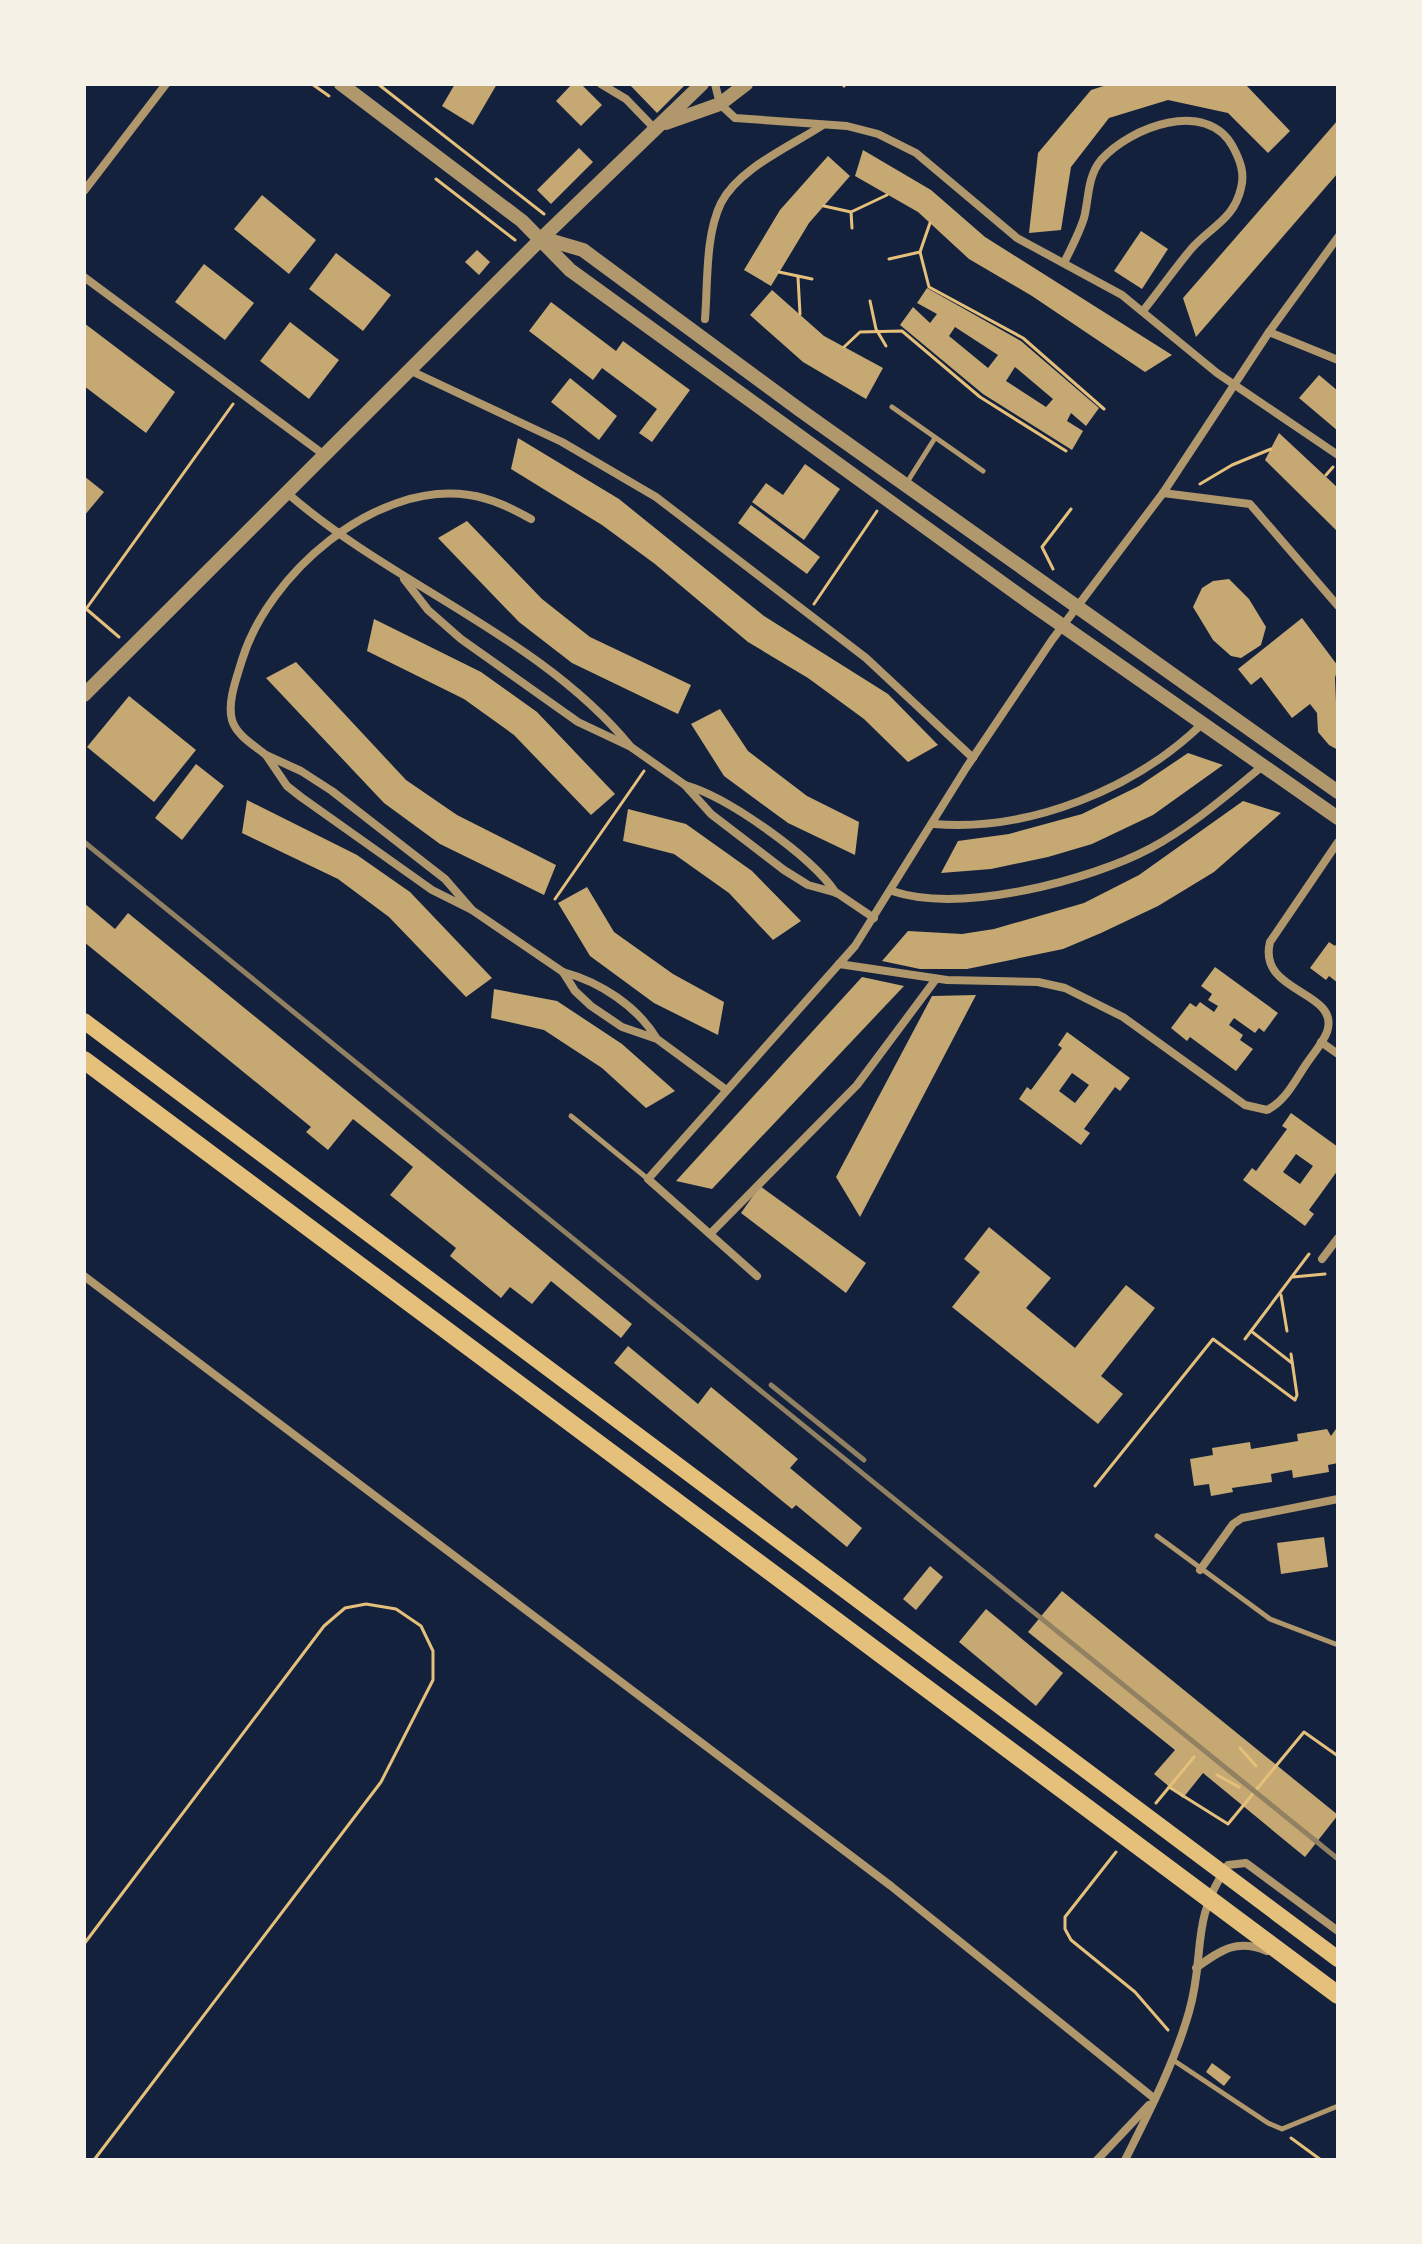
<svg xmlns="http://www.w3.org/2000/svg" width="1422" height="2244" viewBox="0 0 1422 2244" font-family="'Titillium Web',sans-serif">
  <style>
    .building { fill: #c6a872; fill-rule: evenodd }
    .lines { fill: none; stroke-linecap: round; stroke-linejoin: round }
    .path { stroke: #e5c07b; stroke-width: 3 }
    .service { stroke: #b1986c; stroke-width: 5 }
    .minor { stroke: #b1986c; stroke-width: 8 }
    .tertiary { stroke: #b1986c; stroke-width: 14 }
    .secondary { stroke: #e5c07b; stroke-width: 16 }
    .primary { stroke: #e5c07b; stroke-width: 18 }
    .rail { stroke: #918062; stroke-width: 5 }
  </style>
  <rect width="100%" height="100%" fill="#14213d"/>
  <!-- building -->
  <g class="building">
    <path d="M455,84H497L473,125L442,106Z"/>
    <path d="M572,84H581L602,105L581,126L556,101Z"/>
    <path d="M629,84H686L657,113Z"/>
    <path d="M1110,84L1246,85L1290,131L1268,153L1228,113L1168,100L1109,118L1071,167L1061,230L1029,233L1038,153L1091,90Z"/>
    <path d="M1338,120V173L1196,337L1183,298Z"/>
    <path d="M579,148L593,162L551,204L537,190Z"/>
    <path d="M863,150L931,190L985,237L1172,355L1145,372L1032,296L969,259L918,212L855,176Z"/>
    <path d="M828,156L850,176L809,223L771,286L744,270L780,210Z"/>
    <path d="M262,195L316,240L289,274L234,229Z"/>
    <path d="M1141,231L1168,249L1142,289L1114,271Z"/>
    <path d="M477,250L490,262L479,275L465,262Z"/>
    <path d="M336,253L391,295L363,331L309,289Z"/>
    <path d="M204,264L254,303L225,340L175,302Z"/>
    <path d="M927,288L1021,341L1099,408L1086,426L1071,413L1067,421L1083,431L1072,450L983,394L900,325L913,307L930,323L937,314L917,303ZM955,327L998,355L988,368L949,336ZM1015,367L1053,399L1046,407L1006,381Z"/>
    <path d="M772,290L824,336L883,368L866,399L803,362L750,315Z"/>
    <path d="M551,302L616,351L623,341L690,390L652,442L639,433L657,409L602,368L593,380L529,331Z"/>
    <path d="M290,322L339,360L309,399L260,361Z"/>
    <path d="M84,323L175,392L146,433L84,386Z"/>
    <path d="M1319,375L1338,391V431L1299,398Z"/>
    <path d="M570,378L617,416L599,440L551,402Z"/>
    <path d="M1279,433L1338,488V532L1265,460Z"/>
    <path d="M518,438L619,499L764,616L888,694L938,745L908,762L864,719L808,678L748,642L655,564L602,525L511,469Z"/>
    <path d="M805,464L840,489L804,540L752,502L766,483L783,495Z"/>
    <path d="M84,476L104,492L84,516Z"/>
    <path d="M751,505L820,557L807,574L738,523Z"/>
    <path d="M467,521L542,599L590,637L691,685L678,714L572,663L519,622L438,538Z"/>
    <path d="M1229,579L1249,599L1266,627L1261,645L1241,658L1231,656L1213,640L1193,607L1202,588L1213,581Z"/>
    <path d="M1302,618L1338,666L1335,678L1338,750L1329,745L1318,732L1317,713L1310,704L1292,718L1261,677L1251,685L1238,669Z"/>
    <path d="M374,619L481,672L537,712L615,794L591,815L514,735L464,699L367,651Z"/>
    <path d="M296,662L406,780L457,815L556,865L544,895L440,844L384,803L266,678Z"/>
    <path d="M129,696L196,750L154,802L87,747Z"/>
    <path d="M720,709L748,751L807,796L859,822L855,855L788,823L724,776L691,724Z"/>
    <path d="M1188,753L1223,765L1153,815L1092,844L1048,857L991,869L941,873L958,841L1009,834L1082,814L1139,786Z"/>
    <path d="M196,764L224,786L182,840L155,818Z"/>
    <path d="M247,800L357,855L410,892L492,978L466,997L389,917L338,879L242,833Z"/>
    <path d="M1243,801L1281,813L1214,872L1158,906L1101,933L1063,949L967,969H920L882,961L908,931L962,934L994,929L1084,903L1139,875Z"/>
    <path d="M628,809L686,824L752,871L801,921L773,940L729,893L674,854L623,841Z"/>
    <path d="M587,887L614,932L673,974L724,1002L718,1035L654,1003L590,956L558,903Z"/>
    <path d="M84,903L115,929L128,913L632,1324L621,1338L551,1281L532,1304L510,1287L501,1298L450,1256L456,1248L390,1195L413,1167L353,1119L328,1150L306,1132L311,1127L84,942Z"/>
    <path d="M1338,941V983L1329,976L1326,980L1310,968L1329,942L1335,946Z"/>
    <path d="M1215,967L1278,1013L1264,1032L1259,1028L1255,1033L1234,1018L1229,1025L1243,1035L1240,1040L1253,1049L1236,1071L1190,1037L1187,1041L1171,1028L1190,1003L1196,1007L1200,1002L1214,1012L1218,1006L1208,1000L1212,994L1201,986Z"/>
    <path d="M862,977L904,986L712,1189L676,1181Z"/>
    <path d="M494,989L557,1001L622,1044L675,1091L646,1108L602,1068L544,1030L491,1018Z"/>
    <path d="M976,995L860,1217L836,1177L932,996Z"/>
    <path d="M1067,1032L1130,1078L1120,1091L1115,1087L1084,1129L1090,1133L1081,1145L1019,1099L1027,1087L1031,1090L1062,1048L1058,1045ZM1072,1073L1089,1085L1075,1103L1059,1091Z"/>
    <path d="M1291,1113L1338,1147V1170L1309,1210L1314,1214L1305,1226L1243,1180L1252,1168L1256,1171L1287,1129L1282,1126ZM1296,1154L1313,1166L1300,1184L1283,1172Z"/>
    <path d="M760,1186L866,1263L846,1293L741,1213Z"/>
    <path d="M989,1227L1051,1278L1026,1308L1075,1348L1126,1285L1155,1308L1101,1376L1123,1394L1098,1424L952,1307L980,1272L964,1259Z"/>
    <path d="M628,1346L698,1404L711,1387L798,1459L790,1468L862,1528L847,1547L796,1505L792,1509L614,1363Z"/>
    <path d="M1338,1426V1463L1328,1465L1329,1472L1293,1478L1292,1470L1271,1474L1272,1482L1232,1488L1233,1492L1211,1496L1209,1484L1194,1486L1190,1459L1213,1455L1212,1448L1250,1442L1251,1449L1298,1441L1297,1434L1327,1429L1331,1436Z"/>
    <path d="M1324,1537L1328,1567L1281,1574L1277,1543Z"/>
    <path d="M930,1566L943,1577L916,1610L903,1599Z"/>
    <path d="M1062,1591L1338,1815L1305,1857L1203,1773L1183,1798L1154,1774L1175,1750L1028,1632Z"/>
    <path d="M986,1609L1063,1673L1036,1706L959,1642Z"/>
    <path d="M1212,2063L1231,2077L1224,2086L1206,2072Z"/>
  </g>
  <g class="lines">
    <!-- path -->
    <g class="path">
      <path d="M312,84L329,96"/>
      <path d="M378,84L544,214"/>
      <path d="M844,84V86"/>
      <path d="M436,179L515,240"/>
      <path d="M824,206L851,212L887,195"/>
      <path d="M851,212L852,228"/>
      <path d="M930,223L920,252L929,287L1023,338L1104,409"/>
      <path d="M889,259L920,252"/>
      <path d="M779,272L812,279"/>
      <path d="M798,277L800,314"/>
      <path d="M870,301L876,329L886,346"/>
      <path d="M844,347L860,332L902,331L980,397L1066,451"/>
      <path d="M1326,475L1333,467"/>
      <path d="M1200,484L1232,465L1271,449"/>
      <path d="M1053,569L1042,547L1071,509"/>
      <path d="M814,604L877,511"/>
      <path d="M84,607L119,637"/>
      <path d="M86,609L233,404"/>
      <path d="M555,899L644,771"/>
      <path d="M1293,1277L1325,1274"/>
      <path d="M1281,1295L1287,1331"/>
      <path d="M1251,1331L1292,1363"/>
      <path d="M1245,1339L1309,1254"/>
      <path d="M1095,1486L1213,1339L1295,1400L1297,1395L1291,1354"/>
      <path d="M1240,1748L1256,1766"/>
      <path d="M1217,1775L1239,1787"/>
      <path d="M1169,1787L1228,1824L1304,1732L1338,1756"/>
      <path d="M1156,1803L1194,1757"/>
      <path d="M1116,1852L1065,1917V1929L1071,1940L1135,1992L1168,2030"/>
      <path d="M84,1944L324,1626L345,1608L366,1604L396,1609L421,1626L433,1651V1680L381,1782L94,2160"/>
      <path d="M1291,2138L1321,2160"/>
    </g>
    <!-- service -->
    <g class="service">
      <path d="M892,407L983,471"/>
      <path d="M906,484L935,438"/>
      <path d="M571,1116L648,1179"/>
      <path d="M1157,1536L1270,1619L1338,1645"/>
      <path d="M1173,2060L1268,2123L1282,2129L1338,2106"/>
    </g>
    <!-- minor -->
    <g class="minor">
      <path d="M601,84L626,99L655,129"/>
      <path d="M715,84L720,104L735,118L847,126L878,134L916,153L1017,238L1122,295L1217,373L1338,455"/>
      <path d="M84,191L166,84"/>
      <path d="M1064,263C1071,248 1079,234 1084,218C1089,199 1087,177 1101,160C1130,127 1207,98 1233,147C1240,160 1245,173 1241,188C1234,219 1212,226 1192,248C1175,268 1160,290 1143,311"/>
      <path d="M84,277L323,454"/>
      <path d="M705,319C708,283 705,236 721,203C739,168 791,146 823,125"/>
      <path d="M1269,332L1338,360"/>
      <path d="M409,370L562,442L656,497L866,658L973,758"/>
      <path d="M286,492C393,586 539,635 631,747"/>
      <path d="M1163,493L1250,504L1338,606"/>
      <path d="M404,579L428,610L461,639L578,722L631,747L685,785L711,814L784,870L808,885L837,893L874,918"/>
      <path d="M266,755C255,746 236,735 232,720C227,702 237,677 242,660C268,575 374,481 469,495C491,498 511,508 531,519"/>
      <path d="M685,785C728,797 811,856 836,893"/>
      <path d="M934,824C1029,832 1136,789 1204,722"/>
      <path d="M892,891C960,914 1089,881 1151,848C1192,826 1228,794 1264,765"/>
      <path d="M472,910L445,879L332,791L301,771L266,755L287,786L301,797L432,890L472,910L563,972"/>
      <path d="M839,964L947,980L1038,982L1065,988L1123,1017L1245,1105L1267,1110C1284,1102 1293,1084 1303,1069C1310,1057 1322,1045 1327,1032C1341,990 1257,994 1270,942L1338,842"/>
      <path d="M657,1039C637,1006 600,982 563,972L575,991L591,1006L622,1027L657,1039L725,1089"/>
      <path d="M1321,1042L1338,1054"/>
      <path d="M710,1234L857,1085L936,979"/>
      <path d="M1322,1259L1338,1238"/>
      <path d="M84,1276L891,1886L1155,2099"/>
      <path d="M757,1276L648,1179L855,946L966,768L1052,640L1163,493L1269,332L1338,237"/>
      <path d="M1200,1570L1233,1524L1242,1518L1338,1499"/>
      <path d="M1196,1968C1221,1950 1237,1938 1267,1951"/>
      <path d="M1097,2160L1149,2105"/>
      <path d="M1125,2160C1149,2112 1174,2064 1189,2012C1206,1954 1189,1922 1228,1865L1246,1863L1338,1931"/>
    </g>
    <!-- tertiary -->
    <g class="tertiary">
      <path d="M341,84L522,221L570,270L1030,603L1338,818"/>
      <path d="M666,123L720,104L746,84"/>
      <path d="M542,238L583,250L800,410L1338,792"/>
      <path d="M84,695L542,238L702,84"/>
    </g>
    <!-- secondary -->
    <path class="secondary" d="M84,1021L1338,1959"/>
    <!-- primary -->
    <path class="primary" d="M84,1060L1338,1995"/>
    <!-- rail -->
    <g class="rail">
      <path d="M84,842L1338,1859"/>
      <path d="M771,1385L864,1460"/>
    </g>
  </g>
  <!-- border -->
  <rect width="1422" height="2244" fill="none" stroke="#f6f1e7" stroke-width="172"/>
</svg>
